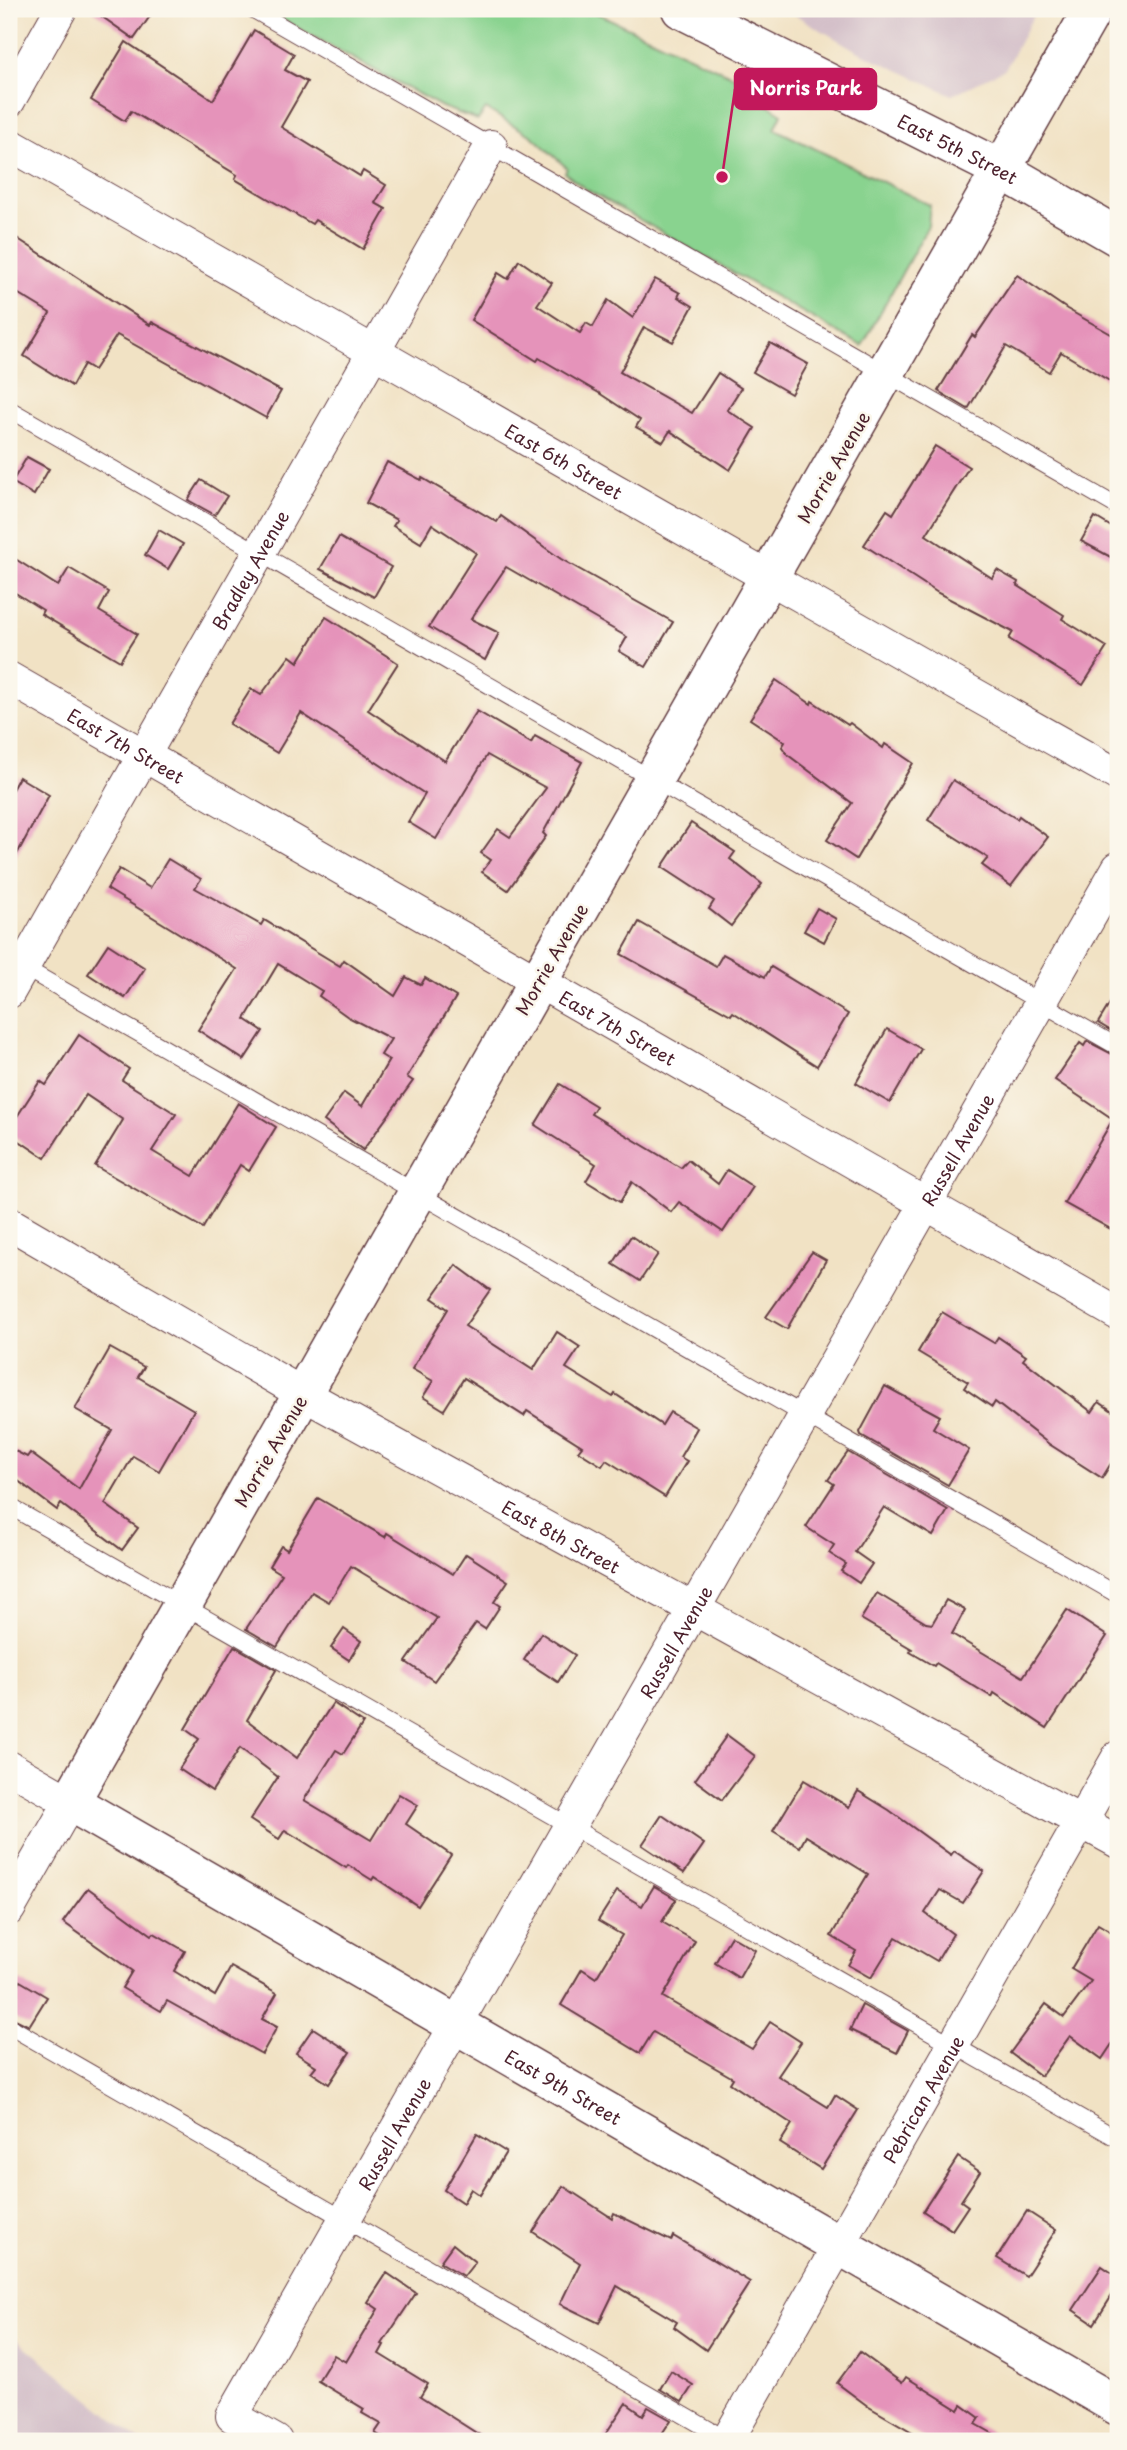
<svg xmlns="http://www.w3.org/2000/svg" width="1127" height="2450" viewBox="0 0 1127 2450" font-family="'Playpen Sans',sans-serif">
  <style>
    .industrial { fill: #d2bdc7 }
    .green { fill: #89d38f; stroke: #6a795d; stroke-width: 2 }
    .building { fill: #e593ba }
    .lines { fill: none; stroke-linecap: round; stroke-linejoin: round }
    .lane-casing { stroke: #633c42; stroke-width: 18 }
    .street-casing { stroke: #633c42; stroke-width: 34 }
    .secondary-casing { stroke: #633c42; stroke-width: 41 }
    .lane { stroke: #fff; stroke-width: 16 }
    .street { stroke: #fff; stroke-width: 32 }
    .secondary { stroke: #fff; stroke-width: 38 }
    .labels { text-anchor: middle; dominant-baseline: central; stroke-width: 5; stroke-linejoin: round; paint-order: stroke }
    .street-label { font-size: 18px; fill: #4a1f2b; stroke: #fbf7ec }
    .leader { fill: none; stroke: #c2185b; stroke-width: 2.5 }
    .callout-dot { fill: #c2185b; stroke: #fbf7ec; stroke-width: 2.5 }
    .callout { fill: #c2185b; stroke: #c2185b; stroke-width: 2.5 }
    .callout-label { font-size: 19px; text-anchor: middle; font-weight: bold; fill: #fff }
  </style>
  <rect width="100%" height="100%" fill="#fbf7ec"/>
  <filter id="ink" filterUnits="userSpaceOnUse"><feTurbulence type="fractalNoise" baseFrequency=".0143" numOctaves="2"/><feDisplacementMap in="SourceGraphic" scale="14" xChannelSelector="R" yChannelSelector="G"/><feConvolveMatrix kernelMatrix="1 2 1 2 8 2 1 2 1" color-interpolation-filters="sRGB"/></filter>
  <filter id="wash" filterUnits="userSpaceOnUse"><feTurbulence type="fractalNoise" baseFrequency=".00686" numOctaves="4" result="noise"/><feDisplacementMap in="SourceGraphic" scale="28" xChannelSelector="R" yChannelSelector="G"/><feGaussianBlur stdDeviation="1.57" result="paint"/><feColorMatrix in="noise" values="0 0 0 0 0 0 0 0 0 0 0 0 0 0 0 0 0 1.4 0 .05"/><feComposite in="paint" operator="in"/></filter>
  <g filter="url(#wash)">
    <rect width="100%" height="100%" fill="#f1e2c4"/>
    <!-- industrial -->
    <g class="industrial">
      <path d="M785,9H784H1037L1005,69L952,95L857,51Z"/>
      <path d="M9,2333L137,2438L142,2441H9Z"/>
    </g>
    <!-- green -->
    <path class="green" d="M263,9H588L746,82L768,105L782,114L775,129L930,205L928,226L862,346L584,188L565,173L567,168L532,136L486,109L478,120L442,107Z"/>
    <g id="blocks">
      <!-- building -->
      <g class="building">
        <path d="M91,9H155L134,39Z"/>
        <path d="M254,30L294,54L285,70L307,82L281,127L360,176L363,171L386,185L375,203L386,209L363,249L315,220L312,224L267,198L235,179L237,175L131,111L125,121L91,100L126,42L213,100Z"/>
        <path d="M9,233L150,325L152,322L281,391L266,418L117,335L94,370L84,364L72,386L24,356L50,313L9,288Z"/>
        <path d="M519,260L552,283L537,305L580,333L586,323L593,327L608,300L633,318L655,279L680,293L678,297L693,306L673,342L644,327L620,372L692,413L718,373L741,388L727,410L755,428L730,470L670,431L663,442L636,427L640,420L599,393L539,358L537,361L471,320L498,273L508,279Z"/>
        <path d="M1017,275L1067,309L1118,338V386L1061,352L1049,372L1006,346L968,409L938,391L972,335L975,337Z"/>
        <path d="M770,343L808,364L791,394L753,372Z"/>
        <path d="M935,446L969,467L926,535L992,578L997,570L1018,582L1017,585L1064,615L1062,619L1107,647L1083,685L1009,639L1013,632L938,593L864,545L887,510L893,514Z"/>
        <path d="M27,457L49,469L34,495L12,482Z"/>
        <path d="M387,462L421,480L422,478L497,522L501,516L561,559L673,622L646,667L619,651L627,637L506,567L471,619L499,633L485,660L429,627L476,553L432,524L421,543L393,526L397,520L366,503Z"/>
        <path d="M201,480L227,496L215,515L188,500Z"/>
        <path d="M1095,517L1118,531V561L1081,541Z"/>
        <path d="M159,530L183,544L168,569L145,555Z"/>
        <path d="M339,537L391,567L374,597L320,569Z"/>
        <path d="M9,555L58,586L69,568L109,592L99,611L137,634L120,661L41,614L43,610L9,589Z"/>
        <path d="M326,617L398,663L368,710L445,761L477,711L531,743L535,736L582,762L543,833L546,836L508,890L482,872L491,860L481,853L498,829L510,837L546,788L487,755L436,839L408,822L425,794L301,713L277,753L229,724L251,689L261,695L290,656L298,662Z"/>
        <path d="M776,680L811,704L812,701L848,725L850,723L883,748L885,744L913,763L856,859L827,840L852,803L788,755L782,747L785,742L750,719Z"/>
        <path d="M19,777L49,795L9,869V795Z"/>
        <path d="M953,780L1017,819L1019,816L1048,837L1011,886L982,865L988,858L928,820Z"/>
        <path d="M691,823L735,852L730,859L762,884L731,926L709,909L714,901L662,867Z"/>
        <path d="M168,859L201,879L195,888L261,925L264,920L340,966L344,960L395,996L406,977L421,985L425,978L456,997L407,1077L413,1081L363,1150L324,1121L344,1093L362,1106L389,1060L381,1055L391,1039L348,1017L319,996L322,991L278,964L245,1019L263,1031L244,1060L198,1030L237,969L107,889L119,869L150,888Z"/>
        <path d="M817,908L836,919L824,942L804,931Z"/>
        <path d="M639,922L716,966L723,954L765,977L771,967L848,1014L817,1066L733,1012L731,1015L621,954Z"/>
        <path d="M108,944L145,968L125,998L88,974Z"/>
        <path d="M1118,990V1035L1098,1023Z"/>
        <path d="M887,1029L921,1049L890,1103L856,1083Z"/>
        <path d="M79,1035L129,1069L122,1080L176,1114L152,1151L193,1176L238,1103L276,1127L249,1171L240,1165L203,1228L95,1166L123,1120L86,1095L45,1158L9,1134V1129L40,1081L46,1085Z"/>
        <path d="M1087,1041L1118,1057V1233L1064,1203L1113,1119L1055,1080L1080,1043L1084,1046Z"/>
        <path d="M560,1084L596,1106L591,1114L681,1168L688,1160L718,1184L727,1170L753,1187L723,1232L679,1202L671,1212L632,1182L620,1202L586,1181L596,1164L535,1125Z"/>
        <path d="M631,1236L658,1254L640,1281L613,1264Z"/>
        <path d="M812,1252L826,1260L787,1329L766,1317Z"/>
        <path d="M456,1265L490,1290L465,1326L533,1370L557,1332L580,1347L566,1368L613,1397L615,1394L662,1425L670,1412L697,1428L680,1457L687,1461L665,1497L606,1460L602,1466L578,1451L582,1446L527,1411L524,1416L464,1378L444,1410L423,1397L433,1381L412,1369L448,1309L432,1298Z"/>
        <path d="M942,1312L994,1343L998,1337L1026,1356L1023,1360L1092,1412L1099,1402L1118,1415V1452L1102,1478L1049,1444L995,1402L992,1407L964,1388L968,1382L918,1352Z"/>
        <path d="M110,1348L144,1367L138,1377L194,1410L159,1471L133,1456L105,1504L138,1528L122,1550L61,1504L57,1510L9,1474V1448L27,1457L30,1453L79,1489L112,1430L75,1409Z"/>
        <path d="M885,1386L940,1416L933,1428L969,1450L948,1485L861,1435L860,1432Z"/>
        <path d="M848,1452L948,1510L933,1536L884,1507L855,1552L872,1564L859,1583L841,1571L846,1564L829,1553L834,1545L806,1527L834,1484L828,1480Z"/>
        <path d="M318,1498L385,1537L387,1533L453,1574L466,1554L508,1581L494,1602L500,1606L485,1629L476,1623L434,1681L406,1662L437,1618L351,1566L329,1602L312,1592L277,1647L246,1629L282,1574L269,1566L281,1546L287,1550Z"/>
        <path d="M877,1593L926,1623L932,1624L946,1600L965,1610L952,1634L1023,1677L1067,1610L1107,1636L1047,1728L994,1693L992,1697L936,1663L934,1666L910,1652L912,1649L861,1619Z"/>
        <path d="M344,1629L361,1641L349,1660L331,1648Z"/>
        <path d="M541,1633L575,1655L558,1682L524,1660Z"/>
        <path d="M234,1646L276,1670L247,1720L297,1758L333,1703L363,1723L343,1754L336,1750L304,1800L371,1840L399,1794L418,1805L406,1824L451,1855L418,1906L374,1877L372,1880L348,1865L346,1868L285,1830L279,1839L250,1820L278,1777L240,1748L212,1791L179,1769L199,1739L185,1729Z"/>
        <path d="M727,1735L755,1756L722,1800L695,1780Z"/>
        <path d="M804,1780L849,1807L858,1791L889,1810L951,1855L954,1851L984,1871L963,1903L940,1890L925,1913L953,1934L937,1961L896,1937L871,1978L848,1965L856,1951L831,1936L868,1874L806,1836L800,1847L773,1831Z"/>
        <path d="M662,1815L704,1844L684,1873L642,1845Z"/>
        <path d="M654,1886L676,1899L662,1922L695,1941L663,1997L752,2049L770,2022L801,2042L778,2076L828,2107L835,2095L858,2110L821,2169L780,2143L792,2124L730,2083L733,2078L653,2032L640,2053L561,2005L582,1969L596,1978L622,1935L598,1921L617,1891L642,1906Z"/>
        <path d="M88,1888L152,1935L154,1933L185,1951L174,1971L215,1996L231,1967L277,1993L262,2019L277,2027L262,2054L167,2001L161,2011L122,1988L132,1971L63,1922Z"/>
        <path d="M1098,1924L1118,1936V2035L1102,2059L1070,2036L1041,2076L1010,2053L1046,2004L1064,2017L1091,1981L1071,1969Z"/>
        <path d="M731,1936L755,1950L739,1978L715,1963Z"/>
        <path d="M20,1981L47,1997L29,2026L9,2016V2000Z"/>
        <path d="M862,2005L908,2031L897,2053L850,2030Z"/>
        <path d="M313,2028L350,2052L329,2084L311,2072L316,2066L296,2053Z"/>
        <path d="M477,2134L506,2152L480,2195L471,2189L463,2203L444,2190Z"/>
        <path d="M958,2157L980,2172L961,2201L968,2206L952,2230L923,2211Z"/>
        <path d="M563,2186L612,2218L614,2213L671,2241L673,2236L750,2282L706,2350L674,2327L677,2322L617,2286L599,2323L560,2304L580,2263L533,2232Z"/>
        <path d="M1027,2211L1056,2230L1026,2276L997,2258Z"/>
        <path d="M453,2244L475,2262L464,2276L440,2262Z"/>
        <path d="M1102,2266L1118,2277V2286L1094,2324L1073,2310Z"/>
        <path d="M387,2273L416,2293L382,2344L384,2345L379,2354L428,2384L420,2397L489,2441H389L375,2433L381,2424L362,2413L364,2409L318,2381L334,2355L346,2362L378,2309L368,2302Z"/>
        <path d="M860,2352L902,2383L906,2377L959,2410L962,2405L980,2418L976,2424L1006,2441H928L869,2407L837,2383Z"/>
        <path d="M671,2371L693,2385L682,2402L660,2389Z"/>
        <path d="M626,2403L643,2415L648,2407L671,2420L657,2441H601Z"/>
      </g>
    </g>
  </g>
  <g filter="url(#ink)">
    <use href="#blocks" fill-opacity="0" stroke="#633c42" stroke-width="2"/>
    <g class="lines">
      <defs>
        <g id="lane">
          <path d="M252,9L1118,507"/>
          <path d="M9,409L1118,1047"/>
          <path d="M9,959L1118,1595"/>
          <path d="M9,1506L1118,2139"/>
          <path d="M9,2026L729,2441"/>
        </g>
        <g id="street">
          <path d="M9,101L61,9"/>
          <path id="s1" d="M9,144C379,353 747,568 1118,775"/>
          <path id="s2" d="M9,678L1118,1314"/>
          <path id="s3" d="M9,992L491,146"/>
          <path id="s4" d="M9,1223L303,1394L1118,1842"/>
          <path d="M9,1767L70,1802L9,1909"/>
          <path id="s5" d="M276,2441L232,2416L1118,868"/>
          <path id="s6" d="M727,2441L1118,1757"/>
        </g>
        <g id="secondary">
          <path id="s7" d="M681,9L1002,170L1118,237"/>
          <path id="s8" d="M1093,9L70,1802L1118,2406"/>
        </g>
      </defs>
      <!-- lane casing -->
      <use href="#lane" class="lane-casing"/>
      <!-- street casing -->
      <use href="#street" class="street-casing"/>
      <!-- secondary casing -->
      <use href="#secondary" class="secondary-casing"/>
      <!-- lane -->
      <use href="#lane" class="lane"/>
      <!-- street -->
      <use href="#street" class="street"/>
      <!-- secondary -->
      <use href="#secondary" class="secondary"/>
    </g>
  </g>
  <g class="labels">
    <!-- street labels -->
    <g class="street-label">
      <text stroke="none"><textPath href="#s7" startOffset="310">East 5th Street</textPath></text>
      <text stroke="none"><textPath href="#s1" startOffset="639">East 6th Street</textPath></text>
      <text transform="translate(833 467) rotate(-60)">Morrie Avenue</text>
      <text stroke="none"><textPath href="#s3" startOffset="486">Bradley Avenue</textPath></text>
      <text stroke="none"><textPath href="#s2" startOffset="135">East 7th Street</textPath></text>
      <text transform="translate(551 959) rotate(-60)">Morrie Avenue</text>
      <text stroke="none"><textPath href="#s2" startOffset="702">East 7th Street</textPath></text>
      <text stroke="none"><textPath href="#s5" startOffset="1510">Russell Avenue</textPath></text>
      <text transform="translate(270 1451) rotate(-60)">Morrie Avenue</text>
      <text stroke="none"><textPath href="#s4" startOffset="635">East 8th Street</textPath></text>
      <text stroke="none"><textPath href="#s5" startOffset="943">Russell Avenue</textPath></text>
      <text stroke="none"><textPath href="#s8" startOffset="2634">East 9th Street</textPath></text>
      <text stroke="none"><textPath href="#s6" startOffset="394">Pebrican Avenue</textPath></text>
      <text stroke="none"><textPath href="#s5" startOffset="376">Russell Avenue</textPath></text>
    </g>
  </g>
  <!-- callouts -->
  <path class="leader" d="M722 177L735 89"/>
  <circle class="callout-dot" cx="722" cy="177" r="7"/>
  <rect class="callout" x="735" y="69" width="141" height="40" rx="7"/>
  <g class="callout-label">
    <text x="806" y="95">Norris Park</text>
  </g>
  <!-- margin -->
  <rect width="1127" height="2450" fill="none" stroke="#fbf7ec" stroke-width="35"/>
</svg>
